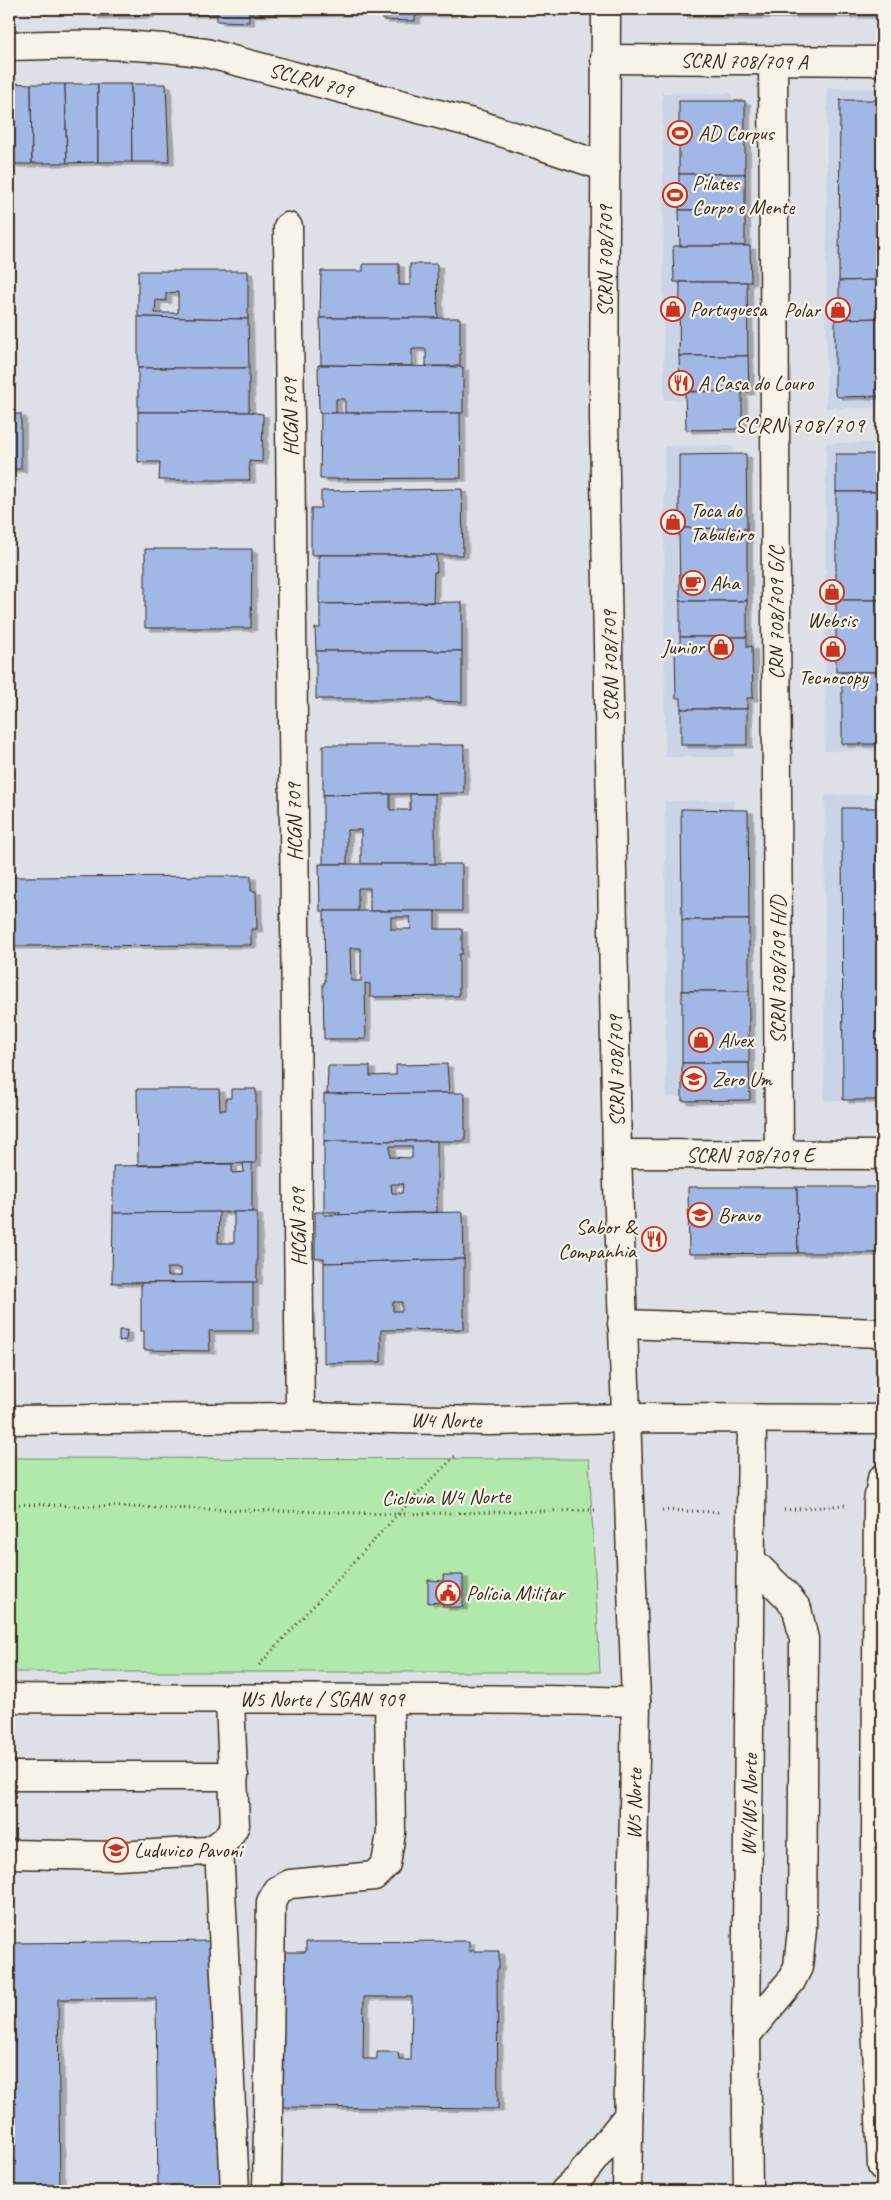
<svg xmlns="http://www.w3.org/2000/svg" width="891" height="2200" viewBox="0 0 891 2200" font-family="Caveat,sans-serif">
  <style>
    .built { fill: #cbd4e6 }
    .green { fill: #b1e9ac; stroke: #768a65 }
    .building { fill: #a1b7e5; stroke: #3b2a1e; fill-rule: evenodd; filter: url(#shadow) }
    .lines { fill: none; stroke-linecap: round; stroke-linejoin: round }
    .minor-casing { stroke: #3b2a1e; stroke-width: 31 }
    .major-casing { stroke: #3b2a1e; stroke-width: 31 }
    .path { stroke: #3b2a1e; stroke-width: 3; stroke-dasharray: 1 4; stroke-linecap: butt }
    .minor { stroke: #f7f3e8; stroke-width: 28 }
    .major { stroke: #f7f3e8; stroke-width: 28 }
    .labels { text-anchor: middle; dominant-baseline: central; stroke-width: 4.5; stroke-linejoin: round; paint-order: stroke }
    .street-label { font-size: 21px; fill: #3b2a1e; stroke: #f7f3e8 }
    .poi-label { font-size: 21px; fill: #3b2a1e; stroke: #f7f3e8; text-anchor: start }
    .neighbourhood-label { font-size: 22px; letter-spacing: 1px; fill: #3b2a1e; stroke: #f7f3e8 }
  </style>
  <defs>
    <filter id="shadow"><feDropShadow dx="5.5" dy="3" stdDeviation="0" flood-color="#0004"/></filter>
  </defs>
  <rect width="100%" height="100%" fill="#dde1e7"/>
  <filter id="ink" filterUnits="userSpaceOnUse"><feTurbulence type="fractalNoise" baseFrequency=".02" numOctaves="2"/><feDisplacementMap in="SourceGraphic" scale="10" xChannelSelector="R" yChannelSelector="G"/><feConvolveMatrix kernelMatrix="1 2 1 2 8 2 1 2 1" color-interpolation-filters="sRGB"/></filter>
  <g filter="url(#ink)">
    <!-- built -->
    <g class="built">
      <path d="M827,88H882V408H826Z"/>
      <path d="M662,93H732L733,399L664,400Z"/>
      <path d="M826,443H882V751H825Z"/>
      <path d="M664,446H733L734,757H665Z"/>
      <path d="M882,794V1101H824L825,795Z"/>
      <path d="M734,800L735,1096L666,1097L665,801Z"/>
    </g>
    <!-- green -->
    <path class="green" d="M9,1458L589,1459L600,1672H9Z"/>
    <!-- building -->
    <g class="building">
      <path d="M93,9H149V15L93,16Z"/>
      <rect x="183" y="9" width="34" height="5"/>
      <path d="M217,9H249V22L217,21Z"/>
      <path d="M249,9H283V13L249,14Z"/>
      <path d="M283,9H316V14H284Z"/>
      <path d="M316,9H350L351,13L316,14Z"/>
      <path d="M350,9H383V13H351Z"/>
      <path d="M383,9H417V16H415V21L383,20Z"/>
      <rect x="417" y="9" width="34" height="5"/>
      <path d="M682,9H756V16L682,15Z"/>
      <path d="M756,9H791V15L756,16Z"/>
      <rect x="791" y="9" width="91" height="6"/>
      <path d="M9,83L31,84L32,164H9Z"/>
      <path d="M31,84H65L67,163H32Z"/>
      <path d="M65,84H98V162L67,163Z"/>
      <path d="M98,84H131L132,162H98Z"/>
      <path d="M131,84H166L169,162H132Z"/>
      <path d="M840,100H882V280L839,281Z"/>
      <rect x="679" y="101" width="66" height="73"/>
      <rect x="679" y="174" width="66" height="36"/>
      <path d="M679,210H745V246H680Z"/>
      <path d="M673,246H750L751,282H674Z"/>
      <path d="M363,264H399V285H410V264H437L438,318H320L321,271H363Z"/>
      <path d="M138,271H248V319L138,317ZM178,292V313H155L156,300L166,301V293Z"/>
      <path d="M882,280V318L839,319V281Z"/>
      <path d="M680,282H747L748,356H679Z"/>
      <path d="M138,317L248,319L249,368H138Z"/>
      <path d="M320,318H460V366H426V349H412V366L321,365Z"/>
      <path d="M882,318V396L838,397L835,394V319Z"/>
      <path d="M679,356H748L749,392L680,391Z"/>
      <path d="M318,365L463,367V413H345V399H336V413H319Z"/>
      <rect x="138" y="368" width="111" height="44"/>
      <path d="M742,391V429L686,430L685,392Z"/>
      <path d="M138,412H249L263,414L262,462L249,461L250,480H159L160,462H138Z"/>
      <path d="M321,413H460L461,478L320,479Z"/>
      <rect x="9" y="414" width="12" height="55"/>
      <path d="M746,454L747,529L679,528V455Z"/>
      <rect x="836" y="454" width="46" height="38"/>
      <path d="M462,489L463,555H311V508H321V491Z"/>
      <rect x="836" y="492" width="46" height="108"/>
      <path d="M679,528L747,529V601H680Z"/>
      <path d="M145,549H252L251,628H145Z"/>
      <path d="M319,555H436L437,572H434L433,602L319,604Z"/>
      <rect x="836" y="600" width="46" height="72"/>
      <rect x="680" y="601" width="67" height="36"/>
      <path d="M462,602V651H316L315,628H320V604Z"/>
      <path d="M680,637H747V647L752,646L753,698H747V709H681V698H676L675,647H680Z"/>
      <path d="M316,651H462V702L432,701V699H316Z"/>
      <rect x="842" y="672" width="40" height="72"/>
      <rect x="681" y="709" width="66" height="36"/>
      <path d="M323,745H464V793L323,795Z"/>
      <path d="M390,794V810H410V794H435V864H361V830H347V864H323V795Z"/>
      <path d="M842,808H882V1100H843Z"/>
      <path d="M681,809L748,810L749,920H682Z"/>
      <path d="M319,864H462V911H370V888H358V911H320Z"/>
      <path d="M251,876V891H256L257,929H251V945L9,946V877Z"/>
      <path d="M324,911H435V929H462V954H459V996L370,997V984L365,983L366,1039H324L323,983H325ZM391,917H410L411,929H391ZM350,948H361V981H351Z"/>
      <rect x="682" y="920" width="67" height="71"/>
      <rect x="682" y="991" width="67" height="72"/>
      <path d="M682,1063H749L750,1100L682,1101Z"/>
      <path d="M447,1064L449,1093L327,1094L328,1066H370V1076L396,1075V1065Z"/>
      <path d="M137,1089H219L220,1110H226V1098H231V1089H256V1163L138,1165Z"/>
      <path d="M449,1093H465V1141H324V1094Z"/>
      <path d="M324,1141H437V1212L339,1215L340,1212H324ZM390,1146H412V1158L390,1157ZM391,1184H403L402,1193H392Z"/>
      <path d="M243,1163H252V1212L113,1213V1166L229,1164H232V1173L244,1172Z"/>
      <path d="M688,1187H797L798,1253L689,1254Z"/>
      <path d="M797,1187H882V1253H798Z"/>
      <path d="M219,1212L218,1243H234V1212H257V1282L112,1283L113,1213ZM167,1268H181V1276H167Z"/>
      <path d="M315,1212H324V1215L463,1212L464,1259L324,1263V1258H315Z"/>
      <path d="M464,1259V1329L381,1330V1362L324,1363V1263ZM393,1302H402V1311H393Z"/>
      <path d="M253,1282V1331H209L210,1351L144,1350V1331H141V1283Z"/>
      <path d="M119,1330H127L126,1340L119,1341Z"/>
      <path d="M443,1575H463V1607H443V1602L428,1603V1580L443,1581Z"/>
      <path d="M220,1941L221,2191H9V1943ZM156,1998L158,2190L60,2191L58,1999Z"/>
      <path d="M469,1941V1951H499V1968L497,1969L498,2109L280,2107L279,1952H306V1942ZM364,1997H412L411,2060H399L398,2052H377V2059H363Z"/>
    </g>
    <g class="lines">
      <defs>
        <g id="minor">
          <path d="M9,46C75,44 141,43 206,53L480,125L606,167"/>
          <path d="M605,59L882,61"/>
          <path d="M773,62L779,1155"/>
          <path d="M288,227L300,1417"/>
          <path d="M617,1154L882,1155"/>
          <path d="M622,1324L882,1333"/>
          <path d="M9,1776H234"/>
          <path d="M219,1846L235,2191"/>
          <path d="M9,1854L118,1856L208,1851C223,1844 228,1839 235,1825L230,1700"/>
          <path d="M746,2035L791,1981L798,1967L802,1930L804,1639L797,1609L786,1595L751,1560"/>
          <path d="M267,2191L271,1902L278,1890L290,1884L374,1876L386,1864L391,1833L389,1699"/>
          <path d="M565,2191L578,2179L628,2116"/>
        </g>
        <g id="major">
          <path d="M606,9L604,419L617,1154L636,1702L627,2191"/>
          <path d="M9,1420L300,1417L489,1421L626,1418L882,1419"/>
          <path d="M882,1479L878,1502L875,2000L882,2166"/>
          <path d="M9,1698C218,1700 427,1696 636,1702"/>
          <path d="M748,2191L746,2035L752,1419"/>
        </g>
      </defs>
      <!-- minor casing -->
      <use href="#minor" class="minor-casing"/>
      <!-- major casing -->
      <use href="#major" class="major-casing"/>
      <!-- path -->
      <g class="path">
        <path d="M9,1504L398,1514L595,1510"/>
        <path d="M662,1510L718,1512"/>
        <path d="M784,1510L845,1505"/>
        <path d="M259,1665L398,1514L457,1454"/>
      </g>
      <!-- minor -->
      <use href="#minor" class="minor"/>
      <!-- major -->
      <use href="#major" class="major"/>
    </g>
  </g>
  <!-- icons -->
  <defs>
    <symbol id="stadium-ring" viewBox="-11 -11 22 22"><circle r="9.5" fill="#f7f3e8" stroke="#c8321e" stroke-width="1.5"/><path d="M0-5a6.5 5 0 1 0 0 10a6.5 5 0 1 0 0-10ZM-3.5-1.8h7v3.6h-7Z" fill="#c8321e"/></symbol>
    <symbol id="shop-ring" viewBox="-11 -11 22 22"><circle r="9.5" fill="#f7f3e8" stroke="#c8321e" stroke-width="1.5"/><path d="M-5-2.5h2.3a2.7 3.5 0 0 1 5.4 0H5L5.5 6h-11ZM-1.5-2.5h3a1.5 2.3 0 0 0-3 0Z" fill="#c8321e"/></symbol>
    <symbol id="restaurant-ring" viewBox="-11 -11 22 22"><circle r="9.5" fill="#f7f3e8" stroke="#c8321e" stroke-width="1.5"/><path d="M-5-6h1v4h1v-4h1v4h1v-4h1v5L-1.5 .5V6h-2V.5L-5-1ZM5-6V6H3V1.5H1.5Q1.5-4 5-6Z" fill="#c8321e"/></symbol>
    <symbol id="cafe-ring" viewBox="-11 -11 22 22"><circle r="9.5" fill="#f7f3e8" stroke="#c8321e" stroke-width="1.5"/><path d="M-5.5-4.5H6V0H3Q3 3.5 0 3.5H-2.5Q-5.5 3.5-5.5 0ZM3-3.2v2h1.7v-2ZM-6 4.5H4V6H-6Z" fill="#c8321e"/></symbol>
    <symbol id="university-ring" viewBox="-11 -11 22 22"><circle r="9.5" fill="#f7f3e8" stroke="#c8321e" stroke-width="1.5"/><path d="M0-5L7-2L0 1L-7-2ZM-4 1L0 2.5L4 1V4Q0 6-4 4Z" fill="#c8321e"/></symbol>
    <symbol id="school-ring" viewBox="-11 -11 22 22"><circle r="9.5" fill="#f7f3e8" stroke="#c8321e" stroke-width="1.5"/><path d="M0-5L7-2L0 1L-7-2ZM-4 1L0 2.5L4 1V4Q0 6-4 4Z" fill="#c8321e"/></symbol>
    <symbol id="civic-ring" viewBox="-11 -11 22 22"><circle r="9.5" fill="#f7f3e8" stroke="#c8321e" stroke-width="1.5"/><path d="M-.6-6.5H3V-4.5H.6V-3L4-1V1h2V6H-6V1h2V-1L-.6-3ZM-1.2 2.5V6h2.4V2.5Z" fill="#c8321e"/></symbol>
  </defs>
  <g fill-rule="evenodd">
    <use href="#stadium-ring" x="666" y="119" width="28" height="28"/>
    <use href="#stadium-ring" x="661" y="181" width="28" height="28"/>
    <use href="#shop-ring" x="659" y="295" width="28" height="28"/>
    <use href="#shop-ring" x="824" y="296" width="28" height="28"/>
    <use href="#restaurant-ring" x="667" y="369" width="28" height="28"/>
    <use href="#shop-ring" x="659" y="508" width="28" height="28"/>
    <use href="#cafe-ring" x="679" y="569" width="28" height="28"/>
    <use href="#shop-ring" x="818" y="578" width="28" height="28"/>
    <use href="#shop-ring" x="707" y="633" width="28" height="28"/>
    <use href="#shop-ring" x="819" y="635" width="28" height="28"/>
    <use href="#shop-ring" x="687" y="1026" width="28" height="28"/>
    <use href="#university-ring" x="680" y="1065" width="28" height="28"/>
    <use href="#school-ring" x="686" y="1201" width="28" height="28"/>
    <use href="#restaurant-ring" x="640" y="1225" width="28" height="28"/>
    <use href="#civic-ring" x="434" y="1579" width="28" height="28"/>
    <use href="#school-ring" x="102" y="1836" width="28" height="28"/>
  </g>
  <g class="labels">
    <!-- street labels -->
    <g class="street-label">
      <text transform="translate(744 61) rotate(1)">SCRN 708/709 A</text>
      <text transform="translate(311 80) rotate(15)">SCLRN 709</text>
      <text transform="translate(605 261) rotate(-90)">SCRN 708/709</text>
      <text transform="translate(290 417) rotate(-91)">HCGN 709</text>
      <text transform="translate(776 613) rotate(-90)">CRN 708/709 G/C</text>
      <text transform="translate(610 666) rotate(-91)">SCRN 708/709</text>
      <text transform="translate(294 822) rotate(-91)">HCGN 709</text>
      <text transform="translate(778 970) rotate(-90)">SCRN 708/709 H/D</text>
      <text transform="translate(616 1071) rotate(-91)">SCRN 708/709</text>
      <text x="750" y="1155">SCRN 708/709 E</text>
      <text transform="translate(298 1227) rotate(-91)">HCGN 709</text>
      <text transform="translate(446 1420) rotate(1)">W4 Norte</text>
      <text transform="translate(446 1497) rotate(-1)">Ciclovia W4 Norte</text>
      <text x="322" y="1699">W5 Norte / SGAN 909</text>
      <text transform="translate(634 1804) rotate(-89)">W5 Norte</text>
      <text transform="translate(749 1805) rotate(-89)">W4/W5 Norte</text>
    </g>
    <!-- poi labels -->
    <g class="poi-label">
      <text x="698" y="133">AD Corpus</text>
      <text x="692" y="183">Pilates<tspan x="692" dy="24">Corpo e Mente</tspan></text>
      <text x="690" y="309">Portuguesa</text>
      <text x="820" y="310" text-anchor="end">Polar</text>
      <text x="698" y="383">A Casa do Louro</text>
      <text x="690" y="510">Toca do<tspan x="690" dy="24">Tabuleiro</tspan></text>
      <text x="710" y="583">Aha</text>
      <text x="832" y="620" text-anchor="middle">Websis</text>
      <text x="704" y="647" text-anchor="end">Junior</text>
      <text x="833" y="677" text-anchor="middle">Tecnocopy</text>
      <text x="718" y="1040">Alvex</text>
      <text x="712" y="1079">Zero Um</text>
      <text x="718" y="1215">Bravo</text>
      <text x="636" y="1227" text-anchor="end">Sabor &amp;<tspan x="636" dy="24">Companhia</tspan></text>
      <text x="466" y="1593">Polícia Militar</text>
      <text x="134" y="1850">Luduvico Pavoni</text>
    </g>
    <!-- neighbourhood labels -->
    <g class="neighbourhood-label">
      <text x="800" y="425">SCRN 708/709</text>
    </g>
  </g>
  <!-- margin -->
  <rect width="891" height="2200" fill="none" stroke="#f7f3e8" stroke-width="30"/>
  <rect x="15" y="15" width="861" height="2170" fill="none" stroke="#3b2a1e" stroke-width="2" filter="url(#ink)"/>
</svg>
